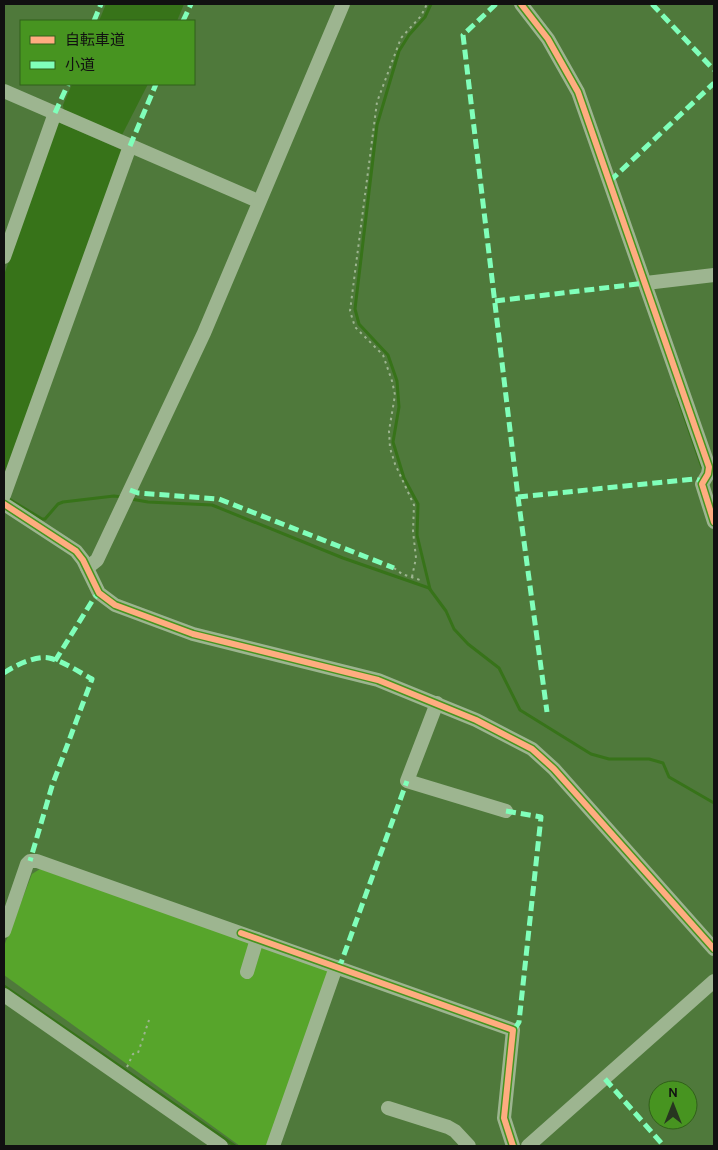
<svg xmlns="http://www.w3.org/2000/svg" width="718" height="1150" viewBox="0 0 718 1150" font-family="Karla,'Noto Sans JP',sans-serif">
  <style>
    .green { fill: #57a52b }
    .water { fill: #377319 }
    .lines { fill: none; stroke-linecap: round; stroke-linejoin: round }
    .stream { stroke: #377319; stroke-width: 3 }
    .path { stroke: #9db590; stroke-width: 2; stroke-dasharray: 2.5 4; stroke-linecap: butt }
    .minor { stroke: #9db590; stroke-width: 14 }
    .quiet { stroke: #80ffba; stroke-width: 5; stroke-dasharray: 10 5; stroke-linecap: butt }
    .cycleway-casing { stroke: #479420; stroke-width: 9 }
    .cycleway { stroke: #ffac80; stroke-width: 6 }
  </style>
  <rect width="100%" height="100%" fill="#4f793b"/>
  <!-- green -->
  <path class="green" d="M40,869L326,969L328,974L268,1146H240L4,975V946L32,874Z"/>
  <!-- water -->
  <g class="water">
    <path d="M106,4H184L177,21H99Z"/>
    <path d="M72,84H148L122,135L64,112L63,105Z"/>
    <path d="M58,122L122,150L4,485V275Z"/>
  </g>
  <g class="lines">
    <!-- stream -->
    <g class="stream">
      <path d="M678,398L703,470"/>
      <path d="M9,499L42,519H45L58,504L63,502L114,496L122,497"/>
      <path d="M131,499L148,502L212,505L343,558L429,588L446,611L454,629L468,644L499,668L520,710L591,754L609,759H649L663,763L669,777L714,803"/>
      <path d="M430,589L417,535L418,504L404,478L393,442L399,407L397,381L388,355L359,324L355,309L377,125L399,51L409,35L425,17L431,4"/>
      <path d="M4,986L235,1146"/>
    </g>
    <!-- path -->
    <g class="path">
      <path d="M394,568L402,574L420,580"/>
      <path d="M412,577L416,558L413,531L414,505L395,464L390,448L389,431L395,395L392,381L383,355L355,327L350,311L377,102L401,38L421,16L427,4"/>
      <path d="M127,1067L133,1054L138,1053L149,1020"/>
    </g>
    <!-- minor -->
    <g class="minor">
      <path d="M521,4L548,39L578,92L709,467L708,474L702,484L714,522"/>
      <path d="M4,91L258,201"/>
      <path d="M4,257L55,113"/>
      <path d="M646,283L714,275"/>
      <path d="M4,495L130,146"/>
      <path d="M4,504L76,551L83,560L99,593L115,605L193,634L378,680L476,720L532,749L554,769L714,949"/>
      <path d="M87,568L97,560L204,333L343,4"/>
      <path d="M437,703L407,781L506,811"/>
      <path d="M4,931L27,864L30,861H37L513,1030L504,1118L513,1146"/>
      <path d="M247,972L257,939"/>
      <path d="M4,995L221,1146"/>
      <path d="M388,1108L448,1127L455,1131L469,1146"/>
      <path d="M273,1146L336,967"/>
      <path d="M528,1146L714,981"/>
    </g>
    <!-- quiet -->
    <g class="quiet">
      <path d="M496,4L463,35L518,497L547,712"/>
      <path d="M652,4L714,70"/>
      <path d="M94,21L101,4"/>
      <path d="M183,21L191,4"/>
      <path d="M55,113L68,84"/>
      <path d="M130,146L156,84"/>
      <path d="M610,181L714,83"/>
      <path d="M495,301L646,283"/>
      <path d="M130,490L138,493L219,499L394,568"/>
      <path d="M518,497L694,479L703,481"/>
      <path d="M55,661L94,598L99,593"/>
      <path d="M4,673C14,666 36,655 49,658C63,661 79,672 92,679L52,786L30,861"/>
      <path d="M506,811L541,817L519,1022L513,1032"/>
      <path d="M336,967L341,963L407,781"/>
      <path d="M605,1079L664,1146"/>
    </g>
    <defs>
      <g id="cycleway">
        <path d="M521,4L548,39L578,92L709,467L708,474L702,484L714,522"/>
        <path d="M4,504L76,551L83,560L99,593L115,605L193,634L378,680L476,720L532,749L554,769L714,949"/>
        <path d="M241,933L513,1030L504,1118L513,1146"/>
      </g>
    </defs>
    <!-- cycleway casing -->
    <use href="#cycleway" class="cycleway-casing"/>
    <!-- cycleway -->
    <use href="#cycleway" class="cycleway"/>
  </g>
  <!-- border -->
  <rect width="718" height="1150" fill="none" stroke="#111111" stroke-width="10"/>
  <!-- legend -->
  <rect x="20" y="20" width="175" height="65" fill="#479420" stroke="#31601a"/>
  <rect x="30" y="36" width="25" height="8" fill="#ffac80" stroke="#31601a"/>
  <text x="65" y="45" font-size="15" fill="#111111">自転車道</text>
  <rect x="30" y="61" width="25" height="8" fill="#80ffba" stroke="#31601a"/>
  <text x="65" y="70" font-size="15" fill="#111111">小道</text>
  <!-- north arrow -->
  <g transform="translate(673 1105)"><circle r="24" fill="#479420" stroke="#31601a"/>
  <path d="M0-4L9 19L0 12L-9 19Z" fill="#273520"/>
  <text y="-8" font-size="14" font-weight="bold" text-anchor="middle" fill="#111111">N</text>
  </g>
</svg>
